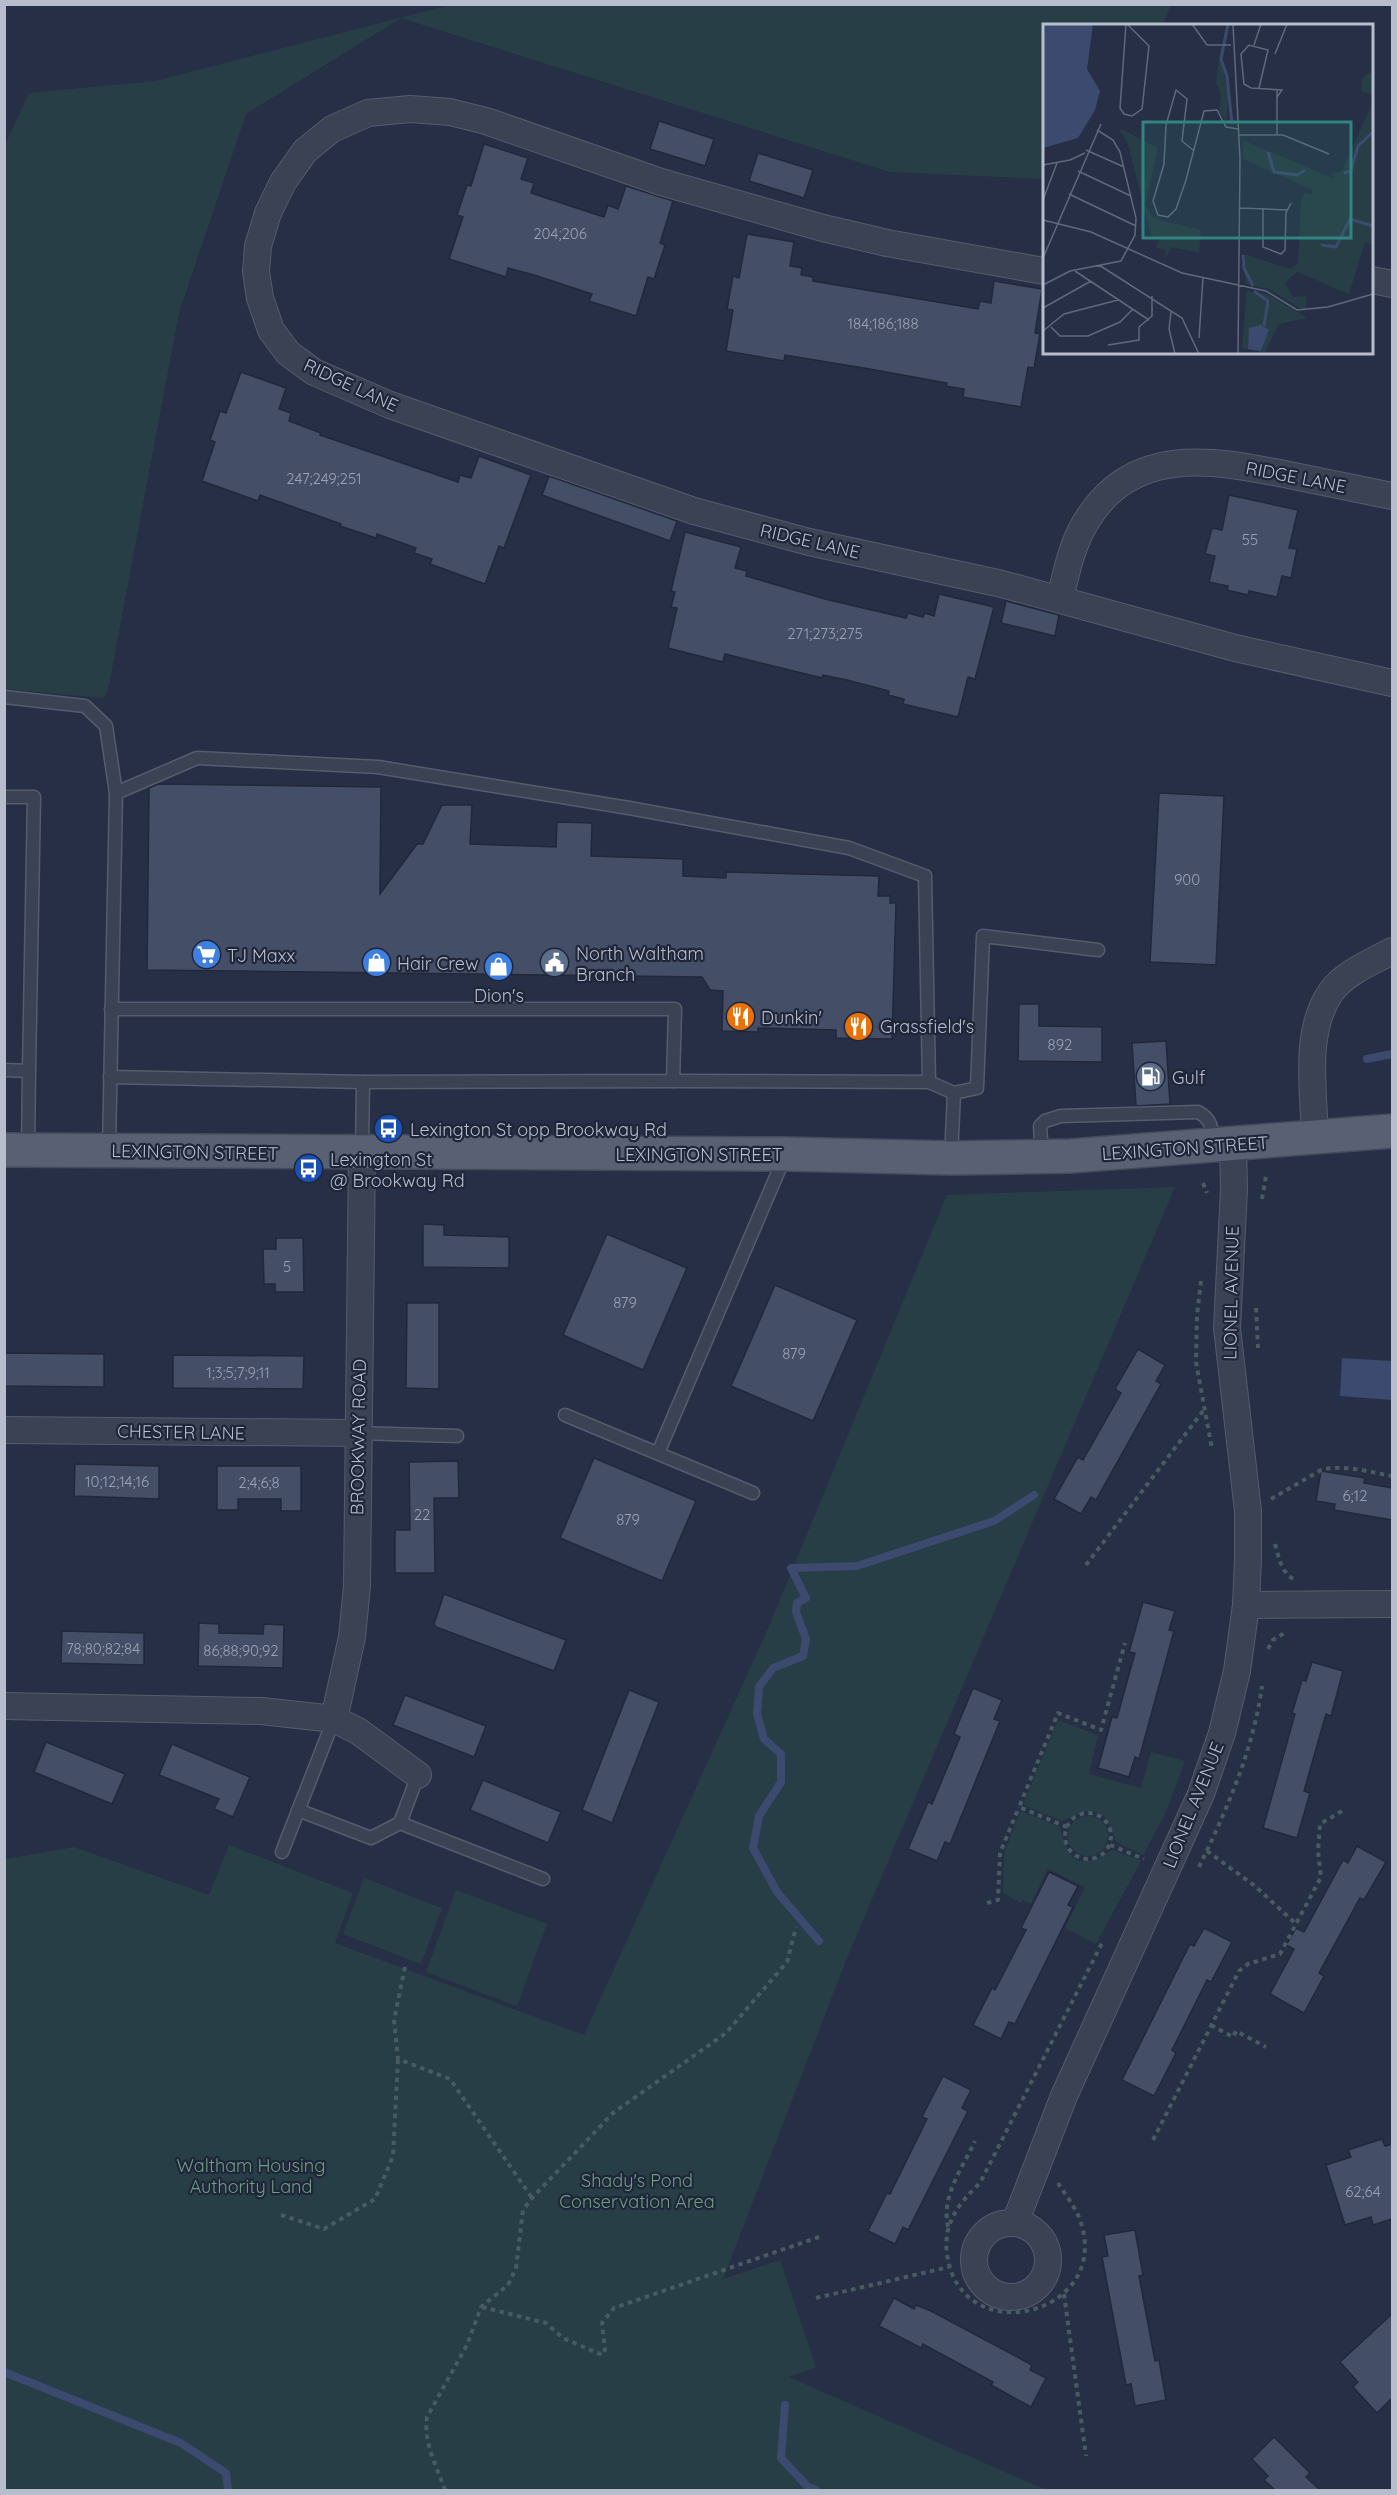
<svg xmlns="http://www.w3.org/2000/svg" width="1397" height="2495" viewBox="0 0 1397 2495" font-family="Quicksand,sans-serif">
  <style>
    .green { fill: #283e46 }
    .water { fill: #3b4a6e }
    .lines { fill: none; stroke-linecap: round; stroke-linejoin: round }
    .stream { stroke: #3b4a6e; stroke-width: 8 }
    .building { fill: #454e67; stroke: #21283c; stroke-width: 1.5 }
    .lane-casing { stroke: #565c6e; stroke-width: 15 }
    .street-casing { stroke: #565c6e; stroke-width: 28 }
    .primary-casing { stroke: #444a5d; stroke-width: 36 }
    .path { stroke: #475b61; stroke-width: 4; stroke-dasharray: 4.5 4.5; stroke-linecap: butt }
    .lane { stroke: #3b4254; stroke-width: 12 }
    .street { stroke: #3b4254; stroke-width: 26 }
    .primary { stroke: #596074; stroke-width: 33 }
    .labels { text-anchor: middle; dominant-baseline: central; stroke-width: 4.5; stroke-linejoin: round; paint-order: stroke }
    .number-label { font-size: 15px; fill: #9ba1b4 }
    .street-label { font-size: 18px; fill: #b8bdcd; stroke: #1f263a }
    .poi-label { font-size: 18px; fill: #b8bdcd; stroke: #1f263a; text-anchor: start }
    .park-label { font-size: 18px; fill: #6e9f81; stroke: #1f263a }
    .inset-river { fill: none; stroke: #3b4a6e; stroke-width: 3 }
    .inset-road { fill: none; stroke: #60687b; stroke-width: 1.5 }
    .view { fill: #318481; fill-opacity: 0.15; stroke: #318481; stroke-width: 3 }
    .inset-edge { fill: none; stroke: #b8bdcd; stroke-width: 3 }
  </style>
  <rect width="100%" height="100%" fill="#262f45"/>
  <!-- green -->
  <g class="green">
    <path d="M450,5H1171L1162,25L1044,26V179L890,172L401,18L246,114L179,313L108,690L104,698L5,689L4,147L29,93L155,81Z"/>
    <path d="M1175,1187L847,1958L723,2279L780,2260L816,2367L789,2377L1046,2490H5V1859L74,1847L209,1895L229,1845L353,1893L335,1943L584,2035L767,1631L947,1195Z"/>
    <path d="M1058,1720L1098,1735L1089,1774L1141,1788L1151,1752L1185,1761L1165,1814L1143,1855L1116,1842C1105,1804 1094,1806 1062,1821L1023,1805Z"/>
    <path d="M1020,1811L1060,1827C1069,1864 1079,1870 1113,1850L1141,1861L1096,1944L1065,1928L1085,1887L1048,1869L1031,1904L1023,1900L1021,1903L1003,1893L1004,1854Z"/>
    <circle cx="1088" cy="1836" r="20"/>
    <path d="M364,1878L442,1908L421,1964L343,1934Z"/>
    <path d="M456,1890L547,1924L517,2006L426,1972Z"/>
  </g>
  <!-- water -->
  <path class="water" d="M1342,1358L1392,1361V1400L1340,1396Z"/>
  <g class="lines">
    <!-- stream -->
    <g class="stream">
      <path d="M1367,1059L1392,1054"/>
      <path d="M819,1941L777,1892L753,1848L759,1816L781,1782V1754L764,1739L757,1714L759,1687L773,1668L803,1656L806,1639L796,1612L797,1603L806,1598L791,1568L857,1566L994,1521L1034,1495"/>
      <path d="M4,2372L181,2443L226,2473L228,2490"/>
      <path d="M785,2405L781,2458L808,2487L816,2490"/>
    </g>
  </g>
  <!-- building -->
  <g class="building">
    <path d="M659,121L714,139L705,166L650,149Z"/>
    <path d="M484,144L528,158L521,179L534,183L531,193L604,217L608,205L618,209L626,186L673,201L660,243L665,245L654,279L648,277L636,316L589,301L592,294L534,275L508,268L506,277L449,259L463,217L457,215L467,185L471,186Z"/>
    <path d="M758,153L813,170L804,198L749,181Z"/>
    <path d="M747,234L794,242L790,266L802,268L801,275L813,277V281L978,309L980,301L991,303L994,281L1042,289L1035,333L1040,334L1034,368L1028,367L1021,407L963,397L964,389L946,386L947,383L870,369L785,355L784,361L726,351L733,310L727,309L733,276L739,278Z"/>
    <path d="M241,372L286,388L279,409L291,413L289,421L321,433L320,435L458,482L460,475L471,478L479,456L531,475L504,548L499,546L485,584L430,564L432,559L414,553L416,548L377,534L376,538L340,526L341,524L260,495L258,501L202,481L215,442L210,440L220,411L226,413Z"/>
    <path d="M549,476L677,521L670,541L542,495Z"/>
    <path d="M1229,495L1298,510L1289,548L1297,549L1291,578L1282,576L1277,597L1249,591L1248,595L1227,590L1228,586L1209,582L1215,556L1205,554L1212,528L1222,530Z"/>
    <path d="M685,532L741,547L735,568L747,571L746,576L825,599L906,618L908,613L923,617L925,613L934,616L939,594L994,607L975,679L968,677L958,717L903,704L904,699L888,695L889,691L847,680L823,675L822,678L725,654L723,662L668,648L677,608L671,607L675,592L671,591Z"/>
    <path d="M1006,601L1059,615L1055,636L1001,623Z"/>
    <path d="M158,784L381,787L380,894L417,844H423L442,805H472L470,844L556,847L557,822L592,823L591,856L683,859V876L726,878V872L879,876L878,896H890V903H896L892,1039L836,1038V1030L758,1028V1032L722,1031L723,991L710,990L702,977L147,970L149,788Z"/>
    <path d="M1159,793L1224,796L1216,965L1150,962Z"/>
    <path d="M1019,1004H1039V1026L1102,1027V1062L1018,1061Z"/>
    <path d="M1166,1041L1170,1104L1136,1106L1132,1043Z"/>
    <path d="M423,1224L444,1225V1235L509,1237V1268L423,1267Z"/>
    <path d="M607,1234L687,1268L643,1370L563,1335Z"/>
    <path d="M276,1238H303L304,1292H275V1284H264L263,1249H276Z"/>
    <path d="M775,1285L857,1320L813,1421L731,1386Z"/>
    <path d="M407,1303H439V1389L406,1388Z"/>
    <path d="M1138,1349L1165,1365L1156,1381L1161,1384L1096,1500L1091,1497L1081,1514L1054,1499L1078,1457L1083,1460L1121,1393L1115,1389Z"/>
    <path d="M4,1353L104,1354V1387L4,1386Z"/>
    <path d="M173,1355L304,1356L303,1389L173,1388Z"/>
    <path d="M594,1458L696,1501L662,1581L560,1538Z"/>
    <path d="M458,1461L459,1498H434L435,1573H395V1530H410L409,1462Z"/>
    <path d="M75,1464L159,1466V1499L74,1496Z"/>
    <path d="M217,1466H301V1511H281V1499H238V1510H217Z"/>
    <path d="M1321,1471L1365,1478L1364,1483L1392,1488V1520L1334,1510L1335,1504L1316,1501Z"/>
    <path d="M444,1594L566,1640L554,1671L436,1627L434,1624Z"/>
    <path d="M1143,1602L1175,1611L1169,1630L1174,1631L1139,1759L1135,1757L1129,1777L1098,1768L1112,1717L1117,1718L1135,1653L1129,1652Z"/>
    <path d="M199,1623L219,1624V1633L263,1634L264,1624L284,1625L283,1668L198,1666Z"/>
    <path d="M62,1631L144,1633V1665L61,1663Z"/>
    <path d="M1312,1662L1343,1671L1331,1716L1326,1714L1304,1791L1310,1793L1297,1838L1263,1828L1295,1714L1292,1713L1302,1680L1306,1681Z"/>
    <path d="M973,1688L1002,1700L994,1719L1000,1721L950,1844L945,1842L937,1861L908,1849L928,1802L932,1804L960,1737L954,1734Z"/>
    <path d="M629,1690L659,1702L612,1823L582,1810Z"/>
    <path d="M405,1695L486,1726L474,1757L393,1725Z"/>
    <path d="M46,1742L125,1774L112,1804L34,1772Z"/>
    <path d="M172,1744L250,1777L233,1817L214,1809L219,1799L159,1775Z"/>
    <path d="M483,1780L561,1812L548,1843L470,1810Z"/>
    <path d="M1357,1846L1386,1862L1364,1900L1360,1898L1319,1973L1324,1976L1304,2013L1270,1994L1294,1949L1286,1945L1296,1928L1304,1932L1343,1860L1348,1863Z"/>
    <path d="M1049,1872L1078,1886L1068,1905L1073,1907L1015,2024L1009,2022L1001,2039L973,2025L992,1988L995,1990L1026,1930L1021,1928Z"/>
    <path d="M1204,1928L1232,1942L1211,1982L1207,1980L1172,2050L1176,2053L1154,2096L1122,2080L1190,1944L1194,1946Z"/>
    <path d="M943,2076L971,2090L962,2108L968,2111L908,2230L903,2227L895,2244L868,2231L887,2193L890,2194L927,2119L922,2117Z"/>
    <path d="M1382,2139L1385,2146L1392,2144V2219L1373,2225L1371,2217L1345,2225L1326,2165L1351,2157L1348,2150Z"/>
    <path d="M1135,2230L1143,2275L1139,2276L1155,2361L1159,2360L1166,2400L1135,2406L1131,2384L1126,2385L1102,2257L1108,2256L1104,2235Z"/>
    <path d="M894,2298L914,2309L916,2305L931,2311L1032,2365L1030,2370L1046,2378L1031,2407L991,2385L993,2382L923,2344L921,2348L879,2326Z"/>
    <path d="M1392,2314V2398L1377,2413L1353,2387L1358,2382L1340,2362Z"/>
    <path d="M1274,2437L1310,2473L1306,2477L1320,2490H1275L1264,2480L1268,2476L1252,2459Z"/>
  </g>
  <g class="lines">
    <defs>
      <g id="lane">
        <path d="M4,697L85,706L106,726L116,793"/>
        <path d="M4,797H34L29,1071"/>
        <path d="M4,1070L29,1071L28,1149"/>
        <path d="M110,1077L363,1082L673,1081L675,1009H111"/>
        <path d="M673,1081L929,1082"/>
        <path d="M954,1093L977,1088L983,936L1098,950"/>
        <path d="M109,1148L116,793L197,758L378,767L629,808L849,848L925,876L929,1082L954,1093L951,1157"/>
        <path d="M362,1150L363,1082"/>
        <path d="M1042,1155L1040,1126L1045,1121L1061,1116L1198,1112C1212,1119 1212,1129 1213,1143"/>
        <path d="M565,1415L753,1493"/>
        <path d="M358,1433L457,1436"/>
        <path d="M658,1453L785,1156"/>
        <path d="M298,1810L371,1838L400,1823L543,1879"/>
        <path d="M400,1823L418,1775"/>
        <path d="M282,1852L334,1719"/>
      </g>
      <g id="street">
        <path d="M1044,271L887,243L823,228L661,182L486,121L450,112L410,109L368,113L332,129L305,151L283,182L268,213L258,246L256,272L260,298L271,330L288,353L314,372L390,405L694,511L809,542L1002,584L1235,648L1392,683"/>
        <path d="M1372,280L1392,284"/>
        <path d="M1060,599C1066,574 1071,548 1084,525C1131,443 1213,460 1289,475C1324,482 1358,489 1392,496"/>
        <path d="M1315,1138C1314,1092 1303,1032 1331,992C1344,973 1372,962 1392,951"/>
        <path d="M4,1430L358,1433"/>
        <path d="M1246,1605L1392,1604"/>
        <path d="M4,1706L261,1711L334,1719L358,1731L418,1775"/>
        <path d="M334,1719L352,1637L357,1586L362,1153"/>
        <circle cx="1011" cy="2260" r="37"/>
        <path d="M1015,2223L1064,2096L1201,1794L1222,1733L1237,1671L1246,1605L1248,1559V1511L1227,1328L1234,1189L1233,1145"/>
      </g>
      <path id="primary" d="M4,1150L785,1154L951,1158L1071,1156L1392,1131"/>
    </defs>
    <!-- lane casing -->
    <use href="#lane" class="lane-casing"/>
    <!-- street casing -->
    <use href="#street" class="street-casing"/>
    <!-- primary casing -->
    <use href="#primary" class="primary-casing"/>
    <!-- path -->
    <g class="path">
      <path d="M1203,1183L1207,1193"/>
      <path d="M1262,1199L1266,1176"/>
      <path d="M1201,1281L1197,1315L1196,1362L1212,1449"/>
      <path d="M1256,1308L1258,1348"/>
      <path d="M1271,1499L1321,1470C1344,1464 1369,1472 1392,1476"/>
      <path d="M1275,1544C1279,1558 1281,1571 1293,1579"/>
      <path d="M1086,1565L1203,1411"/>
      <path d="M1268,1649L1273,1640L1286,1632"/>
      <circle cx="1088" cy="1836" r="23"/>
      <path d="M1067,1827L1019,1807L1058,1713L1101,1730L1125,1643"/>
      <path d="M1110,1845L1144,1859"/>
      <path d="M1207,1851L1255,1886L1296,1924"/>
      <path d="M1199,1867C1227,1809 1253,1751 1262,1686"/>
      <path d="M987,1903L998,1900L1000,1853L1019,1807"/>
      <path d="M405,1967L394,2020L398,2059L450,2079L532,2198"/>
      <path d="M1211,2025L1233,2037L1236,2031L1266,2047"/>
      <path d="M1153,2140L1239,1971L1248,1964L1280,1954L1321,1877L1318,1851L1320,1824L1342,1811"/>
      <path d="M1058,2183C1066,2196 1077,2209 1081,2223C1111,2316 960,2352 947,2254C943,2223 959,2203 980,2183L1102,1943"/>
      <path d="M281,2215L324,2229L375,2199L393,2156L398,2059"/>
      <path d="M948,2227C941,2196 962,2169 975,2141"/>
      <path d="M1064,2294L1086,2456"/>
      <path d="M816,2298L949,2267"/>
      <path d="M482,2307L546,2323L563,2338L602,2355L605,2350L602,2323L614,2308L819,2237"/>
      <path d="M445,2490C437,2467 423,2442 427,2417L467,2345L481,2307L508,2285L516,2268L523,2210L532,2198L613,2113L726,2033L787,1962L796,1927"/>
    </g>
    <!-- lane -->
    <use href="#lane" class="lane"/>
    <!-- street -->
    <use href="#street" class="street"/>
    <!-- primary -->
    <use href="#primary" class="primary"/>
  </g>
  <!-- icons -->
  <defs>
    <symbol id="supermarket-disc" viewBox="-11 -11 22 22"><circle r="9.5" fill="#3f7fe0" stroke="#1f263a"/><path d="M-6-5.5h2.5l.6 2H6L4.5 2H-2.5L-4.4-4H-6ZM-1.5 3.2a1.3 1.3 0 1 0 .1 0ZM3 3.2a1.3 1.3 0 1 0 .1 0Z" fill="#fff"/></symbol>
    <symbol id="shop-disc" viewBox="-11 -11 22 22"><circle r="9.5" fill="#3f7fe0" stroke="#1f263a"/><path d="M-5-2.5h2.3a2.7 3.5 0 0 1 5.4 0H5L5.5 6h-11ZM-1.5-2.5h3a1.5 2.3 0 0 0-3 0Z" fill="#fff"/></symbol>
    <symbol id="civic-disc" viewBox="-11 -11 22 22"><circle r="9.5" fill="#5c6f8a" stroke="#1f263a"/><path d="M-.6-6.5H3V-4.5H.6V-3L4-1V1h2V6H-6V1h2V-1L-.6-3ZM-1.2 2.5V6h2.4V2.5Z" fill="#fff"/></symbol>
    <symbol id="restaurant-disc" viewBox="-11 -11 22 22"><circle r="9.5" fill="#e8710a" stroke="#1f263a"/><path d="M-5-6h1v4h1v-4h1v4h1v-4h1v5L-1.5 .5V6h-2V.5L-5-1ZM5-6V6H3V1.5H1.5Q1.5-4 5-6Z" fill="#fff"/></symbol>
    <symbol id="fuel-disc" viewBox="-11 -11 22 22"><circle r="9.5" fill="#5c6f8a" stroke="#1f263a"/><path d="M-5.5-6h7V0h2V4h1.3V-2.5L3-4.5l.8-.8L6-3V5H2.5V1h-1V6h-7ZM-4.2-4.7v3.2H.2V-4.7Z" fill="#fff"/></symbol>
    <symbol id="bus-disc" viewBox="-11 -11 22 22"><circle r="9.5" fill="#1a4fb4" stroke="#1f263a"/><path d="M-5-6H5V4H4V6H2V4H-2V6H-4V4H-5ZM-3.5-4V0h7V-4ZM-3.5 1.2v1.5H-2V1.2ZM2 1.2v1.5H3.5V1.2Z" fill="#fff"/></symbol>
  </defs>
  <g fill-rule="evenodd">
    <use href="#supermarket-disc" x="190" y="938" width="33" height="33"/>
    <use href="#shop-disc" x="360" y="946" width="33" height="33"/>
    <use href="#civic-disc" x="538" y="946" width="33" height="33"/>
    <use href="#shop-disc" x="482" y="950" width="33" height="33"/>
    <use href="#restaurant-disc" x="724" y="1000" width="33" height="33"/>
    <use href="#restaurant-disc" x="842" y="1010" width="33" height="33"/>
    <use href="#fuel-disc" x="1134" y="1060" width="33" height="33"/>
    <use href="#bus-disc" x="372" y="1112" width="33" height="33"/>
    <use href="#bus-disc" x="292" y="1152" width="33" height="33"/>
  </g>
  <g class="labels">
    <!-- number labels -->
    <g class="number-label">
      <text x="560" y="233">204;206</text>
      <text x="883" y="323">184;186;188</text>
      <text x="324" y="478">247;249;251</text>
      <text x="1250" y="539">55</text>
      <text x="825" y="633">271;273;275</text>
      <text x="1187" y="879">900</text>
      <text x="1060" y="1044">892</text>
      <text x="287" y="1266">5</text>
      <text x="625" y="1302">879</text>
      <text x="794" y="1353">879</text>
      <text x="238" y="1372">1;3;5;7;9;11</text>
      <text x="117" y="1481">10;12;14;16</text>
      <text x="259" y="1482">2;4;6;8</text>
      <text x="1355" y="1495">6;12</text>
      <text x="422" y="1514">22</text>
      <text x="628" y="1519">879</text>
      <text x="103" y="1648">78;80;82;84</text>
      <text x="241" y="1650">86;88;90;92</text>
      <text x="1363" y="2191">62;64</text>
    </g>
    <!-- street labels -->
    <g class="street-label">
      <text transform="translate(351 385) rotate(25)">RIDGE LANE</text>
      <text transform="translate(1296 477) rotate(11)">RIDGE LANE</text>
      <text transform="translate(810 541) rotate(13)">RIDGE LANE</text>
      <text transform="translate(1185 1148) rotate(-4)">LEXINGTON STREET</text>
      <text transform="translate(195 1152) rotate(1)">LEXINGTON STREET</text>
      <text x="699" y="1154">LEXINGTON STREET</text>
      <text transform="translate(1231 1293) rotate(-89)">LIONEL AVENUE</text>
      <text transform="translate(181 1432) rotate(1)">CHESTER LANE</text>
      <text transform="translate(358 1437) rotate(-89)">BROOKWAY ROAD</text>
      <text transform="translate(1193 1805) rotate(-68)">LIONEL AVENUE</text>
    </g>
    <!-- poi labels -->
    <g class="poi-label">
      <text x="576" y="953">North Waltham<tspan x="576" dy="21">Branch</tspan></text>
      <text x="227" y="955">TJ Maxx</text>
      <text x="397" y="963">Hair Crew</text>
      <text x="499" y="995" text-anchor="middle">Dion's</text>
      <text x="761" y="1017">Dunkin'</text>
      <text x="880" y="1026">Grassfield's</text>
      <text x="1172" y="1077">Gulf</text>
      <text x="410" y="1129">Lexington St opp Brookway Rd</text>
      <text x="330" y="1159">Lexington St<tspan x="330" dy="21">@ Brookway Rd</tspan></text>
    </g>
    <!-- park labels -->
    <g class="park-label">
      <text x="251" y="2165">Waltham Housing<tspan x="251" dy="21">Authority Land</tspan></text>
      <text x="637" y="2180">Shady's Pond<tspan x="637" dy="21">Conservation Area</tspan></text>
    </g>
  </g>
  <!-- overview -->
  <g transform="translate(1043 24)">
    <rect width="330" height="330" fill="#262f45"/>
    <path d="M177,28L185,69L184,98L176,87L178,71L173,59ZM327,48L330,50V71L318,67L319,55ZM330,77V221L322,218L306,270L254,248L242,259L250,273L263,272V285H258L226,265L203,260L200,230L248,245L255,239L258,176L261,169L268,171L270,166L200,135L199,116L290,154L289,149L299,147ZM75,103L115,124L102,181L110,194L158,206L156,229L129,223L121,236L123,227L113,223L116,216L108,212L85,120ZM204,267L224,270L264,294L236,300L222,329L199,324Z" fill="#283e46"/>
    <path d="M0,0H50L44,45L57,67L52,86L35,114L0,124ZM218,301L226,306L218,327L205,325L206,304Z" fill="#3b4a6e"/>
    <path class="inset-river" d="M185,0L178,35L184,52L189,100M225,128L231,148L254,151L262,146M301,149L308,147L315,122L330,108M278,221L293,223L307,195L330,202M200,231L201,244L210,262M211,267L225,277L221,302"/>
    <path class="inset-road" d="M83,0L77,84L81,90L89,92L99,85L106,22L84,0M149,0L164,21H188M190,0L197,135L195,330M211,21L218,0M232,30L244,0M216,64L225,26L206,21L198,30L201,60L208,64L239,66L234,73M234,65V110M196,111H240L286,130M43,126L81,143M150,126L139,117L144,75L133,66L123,101L121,140L110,177L115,191L125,193L133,185L143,156L161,87L174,86L183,103L195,105M0,141L27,136L42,129M35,147L88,172M26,170L93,202M0,176L14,139M197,184L244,186M220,184V223L238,230L242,226L243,189L248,179M0,196L48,208L139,249L223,267L254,286L285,283L330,270M0,234L58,100M56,241L139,294L156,330M32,247L106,296M0,261L27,247L78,237L92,211L93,194L77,128L70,116L54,106M0,284L48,257M128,288L126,305L132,330M8,303L17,312H45L77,298L90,285M0,307L21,290L75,276M156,314L160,254M65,321L96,316V303L109,292V272"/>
    <path class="view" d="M100,98H308V214H100Z"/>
    <rect width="330" height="330" class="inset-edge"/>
  </g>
  <!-- border -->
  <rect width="1397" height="2495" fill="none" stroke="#b8bdcd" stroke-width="12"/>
</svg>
